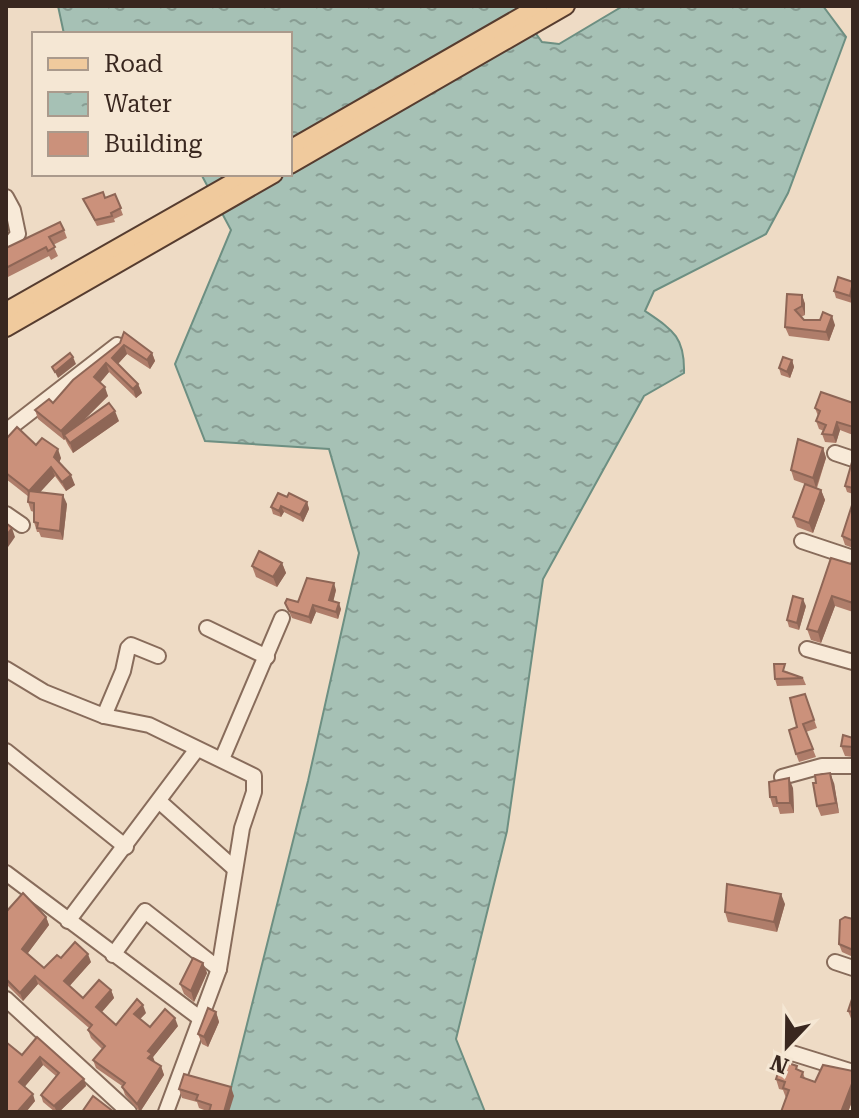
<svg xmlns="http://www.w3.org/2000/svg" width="859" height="1118" viewBox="0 0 859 1118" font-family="'Roboto Serif',serif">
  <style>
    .water { fill: url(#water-ripples); stroke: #6d8f82; stroke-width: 2 }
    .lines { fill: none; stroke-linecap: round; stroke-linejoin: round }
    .minor-casing { stroke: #886c5b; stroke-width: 18 }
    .major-casing { stroke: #563c2f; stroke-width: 20 }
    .minor { stroke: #f8ead8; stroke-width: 14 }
    .major { stroke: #f0ca9d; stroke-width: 16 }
    .wall { fill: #af7d6a }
    .shaded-wall { fill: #8e6656 }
    .building { fill: #cb917b; stroke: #8e6656; stroke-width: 2 }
  </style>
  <defs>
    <pattern id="water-ripples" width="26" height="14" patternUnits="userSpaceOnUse" patternTransform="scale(2)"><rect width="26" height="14" fill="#a6c1b5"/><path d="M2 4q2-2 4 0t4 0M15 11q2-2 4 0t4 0" fill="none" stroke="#889d93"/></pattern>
  </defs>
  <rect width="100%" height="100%" fill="#eedbc5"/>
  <!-- water -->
  <path class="water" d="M58,6H516L542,42L559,44L623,6H823L846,37L788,193L766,234L654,291L645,311C673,330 685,337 684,373L644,396L543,579L507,831L456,1039L485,1112H225L308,781L359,553L329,449L205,441L175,364L231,230L201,174H290V34H64Z"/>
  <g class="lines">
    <defs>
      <g id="minor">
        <path d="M6,197L13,210L18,234L6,249"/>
        <path d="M6,431L117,345"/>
        <path d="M835,453L853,459"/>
        <path d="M6,514L22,525"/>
        <path d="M802,541L853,558"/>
        <path d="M207,628L267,657"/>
        <path d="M807,649L853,662"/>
        <path d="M6,669L44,692L104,716L149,725L254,776V792L242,828L219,969L166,1112"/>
        <path d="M104,716L123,671L128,648L131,645L158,656"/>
        <path d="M6,751L126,847"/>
        <path d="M222,759L282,618"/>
        <path d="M782,777L822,766H853"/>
        <path d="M160,802L235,869"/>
        <path d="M6,873L201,1019"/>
        <path d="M68,921L197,749"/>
        <path d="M113,955L145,911L219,969"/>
        <path d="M835,962L853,968"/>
        <path d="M6,999L129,1112"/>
        <path d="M792,1053L853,1072"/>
      </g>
      <g id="major">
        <path d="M290,149L539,6"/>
        <path d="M290,165L566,6"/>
        <path d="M6,311L247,174"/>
        <path d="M6,328L274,174"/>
      </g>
    </defs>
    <!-- minor casing -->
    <use href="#minor" class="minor-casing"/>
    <!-- major casing -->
    <use href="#major" class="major-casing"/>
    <!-- minor -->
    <use href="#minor" class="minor"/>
    <!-- major -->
    <use href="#major" class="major"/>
  </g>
  <!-- wall -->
  <g class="wall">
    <path d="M115,194L123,215L114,219L115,222L97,226L83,199L105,198Z"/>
    <path d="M64,230L67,238L53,245L58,256L51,260L49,256L6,278V248Z"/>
    <path d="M853,282L852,303L836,298L834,291Z"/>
    <path d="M802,295L805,304V315L801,317L804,320L835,325L829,341L789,336L785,327Z"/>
    <path d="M120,343L152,353L155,361L150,369L127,354L118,364L138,384L142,393L136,398L109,372L100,383L108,396L81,423L119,421L73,453L68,445L65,439L64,440L38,419L35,410L53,403Z"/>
    <path d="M792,360L794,367L790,378L781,375L779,368Z"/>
    <path d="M853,403V435L840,430L836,443L825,442L822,434L824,431L819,429L816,421L818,416L815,408Z"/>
    <path d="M6,437L36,445L61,458L59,463L75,485L66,491L55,476L40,492L67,504L63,540L41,537L39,532H37L34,522V512L31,511L28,502L29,497L6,479Z"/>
    <path d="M823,448L826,458L817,488L821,490L825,500L813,533L797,527L793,517L805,484L794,480L791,470Z"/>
    <path d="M853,462V494L847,492L845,486Z"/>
    <path d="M287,497L307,502L309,509L303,522L284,512L281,517L273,514L271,507Z"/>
    <path d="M853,502V548L845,545L842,536Z"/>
    <path d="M853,558V612L835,606L821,643L811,640L807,629L851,564Z"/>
    <path d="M282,563L286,573L277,587L256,577L252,566Z"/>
    <path d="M336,590L333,601L341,609L338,619L316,612L311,624L292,618L285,603L298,602Z"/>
    <path d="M806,606L799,630L789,627L787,620Z"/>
    <path d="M788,671L787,672L803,678L806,685L777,686L775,679Z"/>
    <path d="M805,694L817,728L806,732L816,757L799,762L796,754L797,727Z"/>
    <path d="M853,738V757L845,756L841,746Z"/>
    <path d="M834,783L839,813L821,816L817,806Z"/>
    <path d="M793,788L794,813L780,814L778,807H773L770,797Z"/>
    <path d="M785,904L777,932L728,922L725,912Z"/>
    <path d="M6,912L46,917L49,925L27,954L44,968L61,958L91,962L69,986L83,998L111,990L114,998L102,1012L116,1025L146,1013L140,1019L150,1027L178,1026L153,1057L154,1062L161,1066L164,1075L140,1112L125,1095L122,1086L96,1068L93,1060L102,1049L91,1038L88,1030L89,1028L38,984L23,1001L6,984Z"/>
    <path d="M853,919V957L842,952L839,944Z"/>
    <path d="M203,963L207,973L194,1002L184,994L180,984Z"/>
    <path d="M853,996V1022L852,1021L848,1011Z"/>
    <path d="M216,1012L219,1022L208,1047L202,1044L198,1034Z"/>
    <path d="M37,1037L84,1079L86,1086L59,1112H55L43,1102L41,1095L56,1076L43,1065L24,1087L35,1101L26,1112H6L22,1055Z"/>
    <path d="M798,1070L803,1072L805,1079L853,1099L848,1112H781L786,1098L783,1090L779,1089L776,1079Z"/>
    <path d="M179,1089L234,1096L209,1112L199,1108L197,1102L182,1098Z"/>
  </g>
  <!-- shaded-wall -->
  <g class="shaded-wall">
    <path d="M853,284V300L852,303L850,296Z"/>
    <path d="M802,295L805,304V315L802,306Z"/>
    <path d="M832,316L835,325L829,341L826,332Z"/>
    <path d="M124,345L127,354L115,367L112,358Z"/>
    <path d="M152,353L155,361L150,369L147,360Z"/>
    <path d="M73,357L76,364L58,378L55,372Z"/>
    <path d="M792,360L794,367L790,378L787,372Z"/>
    <path d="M106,363L109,372L97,386L94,377Z"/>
    <path d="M138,384L142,393L136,398L133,389Z"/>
    <path d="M105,387L108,396L66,438L64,435L65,439L64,440L61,431Z"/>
    <path d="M115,411L119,421L73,453L70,443Z"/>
    <path d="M837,422L840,430L836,443L833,435Z"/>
    <path d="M823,448L826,458L816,488L813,478Z"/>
    <path d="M58,449L61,458L57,467L54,457Z"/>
    <path d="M51,467L55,476L33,500L29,491Z"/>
    <path d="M71,475L75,485L66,491L62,482Z"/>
    <path d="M821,490L825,500L813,533L809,523Z"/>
    <path d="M63,495L67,504L63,540L60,531Z"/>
    <path d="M307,502L309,509L303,522L300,515Z"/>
    <path d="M281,506L284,512L281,517L279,511Z"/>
    <path d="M12,528L15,537L6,550V536Z"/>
    <path d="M282,563L286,573L277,587L273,577Z"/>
    <path d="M334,583L336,590L332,607L329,600Z"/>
    <path d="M832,596L835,606L821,643L818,632Z"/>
    <path d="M803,599L806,606L799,630L797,623Z"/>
    <path d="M339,603L341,609L338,619L336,612Z"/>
    <path d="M313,605L316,612L311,624L309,617Z"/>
    <path d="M830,773L834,783L839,813L836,803Z"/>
    <path d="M789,778L793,788L794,813L790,803Z"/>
    <path d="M781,894L785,904L777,932L774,922Z"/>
    <path d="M46,917L49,925L25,957L22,949Z"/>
    <path d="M88,954L91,962L67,989L64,981Z"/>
    <path d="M203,963L207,973L194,1002L191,991Z"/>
    <path d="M35,976L38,984L23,1001L20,993Z"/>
    <path d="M111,990L114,998L99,1015L96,1007Z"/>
    <path d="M143,1005L146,1013L137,1022L134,1014Z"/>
    <path d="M216,1012L219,1022L208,1047L204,1037Z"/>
    <path d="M175,1018L178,1026L153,1057L155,1062L148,1058V1051Z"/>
    <path d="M40,1057L43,1065L22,1090L19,1082Z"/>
    <path d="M161,1066L164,1075L140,1112L137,1104Z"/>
    <path d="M84,1079L86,1086L59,1112H57L54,1106Z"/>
    <path d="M853,1081V1099L848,1112H841Z"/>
    <path d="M231,1087L234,1096L229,1112H224Z"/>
    <path d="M33,1094L35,1101L26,1112H18Z"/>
  </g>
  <!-- building -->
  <g class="building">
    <path d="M103,192L105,198L115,194L121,208L111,213L112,216L95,220L83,199Z"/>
    <path d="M60,222L64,230L49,237L55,247L48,251L46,247L6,268V248Z"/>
    <path d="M838,277L853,282L850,296L834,291Z"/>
    <path d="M787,294L802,295V306L795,310L804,320H820L823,312L832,316L826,332L785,327Z"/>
    <path d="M124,332L152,353L147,360L124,345L112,358L138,384L133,389L106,363L94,377L105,387L61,431L35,410L49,399L53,403L73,380L120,343Z"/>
    <path d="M70,353L73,357L55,372L52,367Z"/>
    <path d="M783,357L792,360L787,372L779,368Z"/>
    <path d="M821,392L853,403V427L837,422L833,435L822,434L826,425L816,421L820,411L815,408Z"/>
    <path d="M109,403L115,411L70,443L64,435Z"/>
    <path d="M17,427L36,445L42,438L58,449L54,457L71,475L62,482L51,467L29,491L63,495L60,531L37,528L38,523L34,522V503L28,502L29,491L6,473V437L7,438Z"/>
    <path d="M798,439L823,448L813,478L791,470Z"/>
    <path d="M852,462H853V488L845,486Z"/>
    <path d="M805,484L821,490L809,523L793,517Z"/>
    <path d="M278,493L287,497L289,493L307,502L300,515L281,506L279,511L271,507Z"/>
    <path d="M853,502V541L842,536Z"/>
    <path d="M6,523L12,528L6,536Z"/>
    <path d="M259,551L282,563L273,577L252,566Z"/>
    <path d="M831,558L851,564L853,558V603L832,596L818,632L807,629Z"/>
    <path d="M307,578L334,583L329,600L339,603L336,612L313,605L309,617L289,611L285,603L287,599L298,602Z"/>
    <path d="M793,596L803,599L797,623L787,620Z"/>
    <path d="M774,664H785L783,671L803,678L775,679Z"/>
    <path d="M805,694L814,720L803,724L813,749L796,754L789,730L797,727L790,698Z"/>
    <path d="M843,735L853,738V747L841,746Z"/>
    <path d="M830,773L836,803L817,806L813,783H816L815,775Z"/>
    <path d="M789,778L790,803H777L776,797H770L769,782Z"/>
    <path d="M727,884L781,894L774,922L725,912Z"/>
    <path d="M23,893L46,917L22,949L44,968L57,955L61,958L75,942L88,954L64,981L83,998L99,980L111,990L96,1007L116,1025L137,999L143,1005L134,1014L150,1027L165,1009L175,1018L148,1051L152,1054L148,1058L161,1066L137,1104L122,1087L125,1083L93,1060L105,1046L88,1030L92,1025L35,976L20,993L6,979V912Z"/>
    <path d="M845,917L853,919V950L839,944L840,920Z"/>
    <path d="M193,958L203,963L191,991L180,984Z"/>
    <path d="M853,996V1012L848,1011Z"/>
    <path d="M208,1008L216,1012L204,1037L198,1034Z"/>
    <path d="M37,1037L84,1079L54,1106L41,1095L59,1073L40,1057L19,1082L33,1094L18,1111L19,1112H6V1042L22,1055Z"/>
    <path d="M782,1061L797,1066L796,1069L803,1072L801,1077L815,1082L823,1065L853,1071V1081L841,1112H781L789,1090L783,1088L785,1082L776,1079Z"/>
    <path d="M184,1074L231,1087L224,1112H209L211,1105L196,1100L198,1095L179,1089Z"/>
    <path d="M93,1096L114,1112H82Z"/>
  </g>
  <!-- border -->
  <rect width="859" height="1118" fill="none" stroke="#39271f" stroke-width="16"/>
  <!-- legend -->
  <rect x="32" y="32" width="260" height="144" fill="#f5e7d4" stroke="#aa9a8c" stroke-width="2"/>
  <rect x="48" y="58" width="40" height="12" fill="#f0ca9d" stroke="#aa9a8c" stroke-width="2"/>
  <text x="104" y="72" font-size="24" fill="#39271f">Road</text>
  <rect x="48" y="92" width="40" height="24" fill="url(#water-ripples)" stroke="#aa9a8c" stroke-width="2"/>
  <text x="104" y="112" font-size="24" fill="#39271f">Water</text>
  <rect x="48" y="132" width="40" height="24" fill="#cb917b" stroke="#aa9a8c" stroke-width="2"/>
  <text x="104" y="152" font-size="24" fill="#39271f">Building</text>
  <!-- north arrow -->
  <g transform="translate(787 1046) rotate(202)" stroke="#f5e7d4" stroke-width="6" paint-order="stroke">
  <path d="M0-6L14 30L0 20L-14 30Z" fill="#39271f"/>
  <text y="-12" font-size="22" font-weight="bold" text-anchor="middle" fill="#39271f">N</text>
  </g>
</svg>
